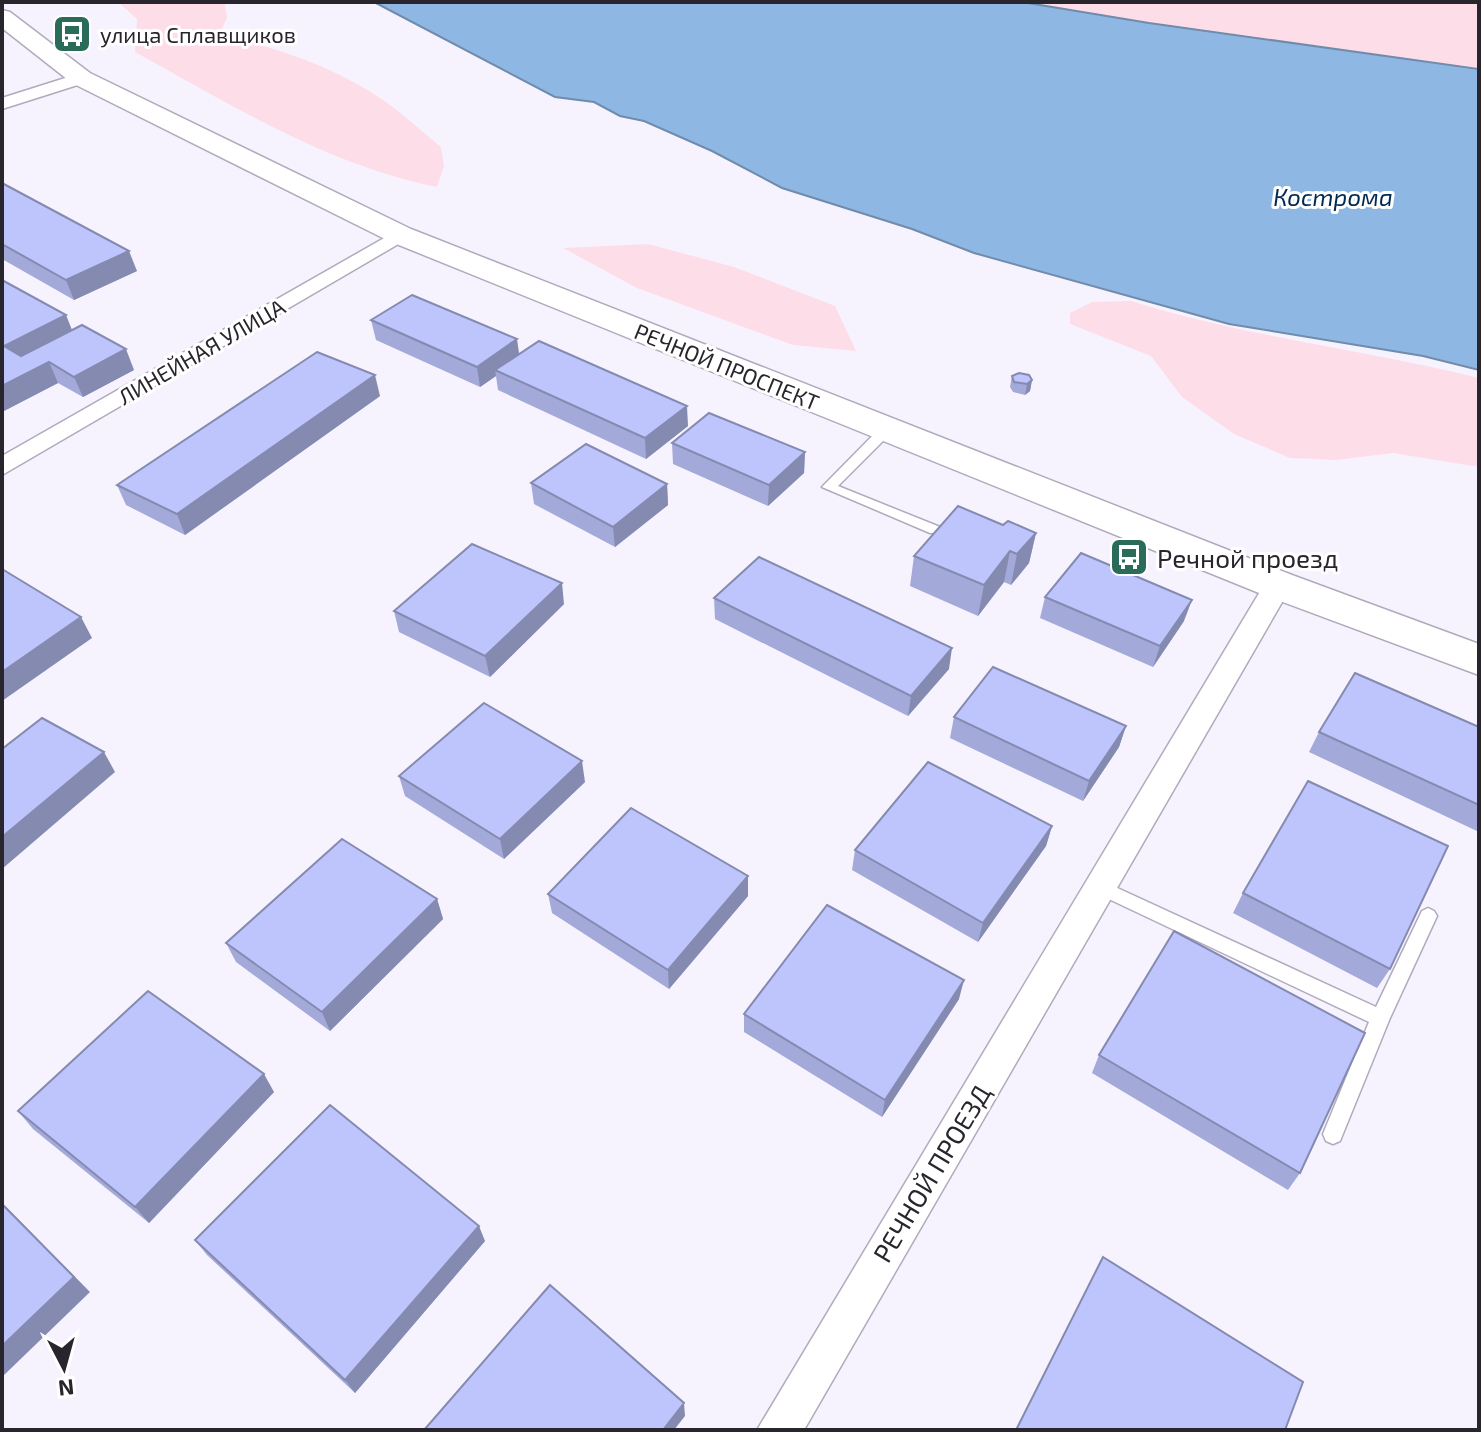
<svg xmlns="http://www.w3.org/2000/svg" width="1481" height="1432" viewBox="0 0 1481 1432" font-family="'Exo 2',sans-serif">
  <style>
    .green { fill: #fddde7 }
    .water { fill: #8fb7e3; stroke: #708bac; stroke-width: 2 }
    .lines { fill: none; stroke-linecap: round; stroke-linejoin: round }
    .lane-casing { stroke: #b1aabc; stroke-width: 3 }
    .street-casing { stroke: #b1aabc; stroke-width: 3 }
    .secondary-casing { stroke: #b1aabc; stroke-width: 3 }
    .lane { fill: #fff; fill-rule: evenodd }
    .street { fill: #fff; fill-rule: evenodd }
    .secondary { fill: #fff; fill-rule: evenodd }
    .wall { fill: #a3a9d9 }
    .shaded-wall { fill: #848ab0 }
    .building { fill: #bdc5fc; stroke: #848ab0; stroke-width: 2 }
    .labels { text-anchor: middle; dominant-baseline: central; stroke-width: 6; stroke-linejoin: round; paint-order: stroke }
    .far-poi-label { font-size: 22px; fill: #28252c; stroke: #fff; text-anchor: start }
    .far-street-label { font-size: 22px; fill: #28252c; stroke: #fff }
    .far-water-label { font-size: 24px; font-style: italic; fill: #002a52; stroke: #fff }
    .poi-label { font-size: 26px; fill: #28252c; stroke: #fff; text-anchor: start }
    .street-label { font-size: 26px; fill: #28252c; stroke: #fff }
  </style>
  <rect width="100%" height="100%" fill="#f7f3fe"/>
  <!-- green -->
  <g class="green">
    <path d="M118,2H233L225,4L227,18L218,36C274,45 336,68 383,100C404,114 422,132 441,147L444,166L437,187C328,165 231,105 135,52L137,19Z"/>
    <path d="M1022,2H1479V69L1149,23Z"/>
    <path d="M648,244L734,267L835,306L856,351L793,345L637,288L563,248Z"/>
    <path d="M1131,301C1245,337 1363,349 1479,378V467L1393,453L1336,460L1290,458L1234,434L1182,397L1151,356L1070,324V313L1092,302Z"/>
  </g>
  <!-- water -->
  <path class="water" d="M374,2H1022L1149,23L1479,69V370L1423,356L1229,324L974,253L912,229L782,188L712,151L644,121L620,116L594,102L555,97Z"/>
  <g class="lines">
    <defs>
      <g id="lane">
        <path d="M887,425L893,429L892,432L838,486L940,527L942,530L940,533H930L822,487L882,426Z"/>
        <path d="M1100,880L1376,1007L1422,911L1428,908L1434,911L1437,916L1390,1018L1340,1141L1333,1144L1326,1141L1323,1134L1369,1022L1094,892L1091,887L1094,882Z"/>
      </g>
      <g id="street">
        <path d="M81,73L87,74V82L2,109V98Z"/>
        <path d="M400,229L407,231L410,235L407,239L2,475V456Z"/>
        <path d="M1278,576L1288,578L1292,585L804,1430H757L1264,585L1268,578Z"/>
      </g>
      <path id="secondary" d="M2,10L10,12L90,73L411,229L1292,575L1479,644V675L1264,595L389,241L72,83L2,28Z"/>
    </defs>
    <!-- lane casing -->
    <use href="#lane" class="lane-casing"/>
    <!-- street casing -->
    <use href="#street" class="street-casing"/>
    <!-- secondary casing -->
    <use href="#secondary" class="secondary-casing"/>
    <!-- lane -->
    <use href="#lane" class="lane"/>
    <!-- street -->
    <use href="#street" class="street"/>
    <!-- secondary -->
    <use href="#secondary" class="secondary"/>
  </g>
  <!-- wall -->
  <g class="wall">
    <path d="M2,183L137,271L74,300L2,259Z"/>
    <path d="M371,320L519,354L688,426L646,459L498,390L496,376L480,387L376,340Z"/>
    <path d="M72,330L134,370L83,397L58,383L2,412Z"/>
    <path d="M1012,376L1032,380L1030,391L1025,395L1013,392L1010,387Z"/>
    <path d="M380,396L185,535L126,505L117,485Z"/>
    <path d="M672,443L805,452L804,473L768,506L673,464Z"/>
    <path d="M531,483L667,484L668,505L615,547L534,504Z"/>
    <path d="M1003,525L1036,533L1029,563L1011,585L1004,582L978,616L910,586L914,556Z"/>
    <path d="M1045,597L1184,621L1153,667L1040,618Z"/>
    <path d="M714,598L949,669L908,716L715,619Z"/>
    <path d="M564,604L490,677L399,632L394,611Z"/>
    <path d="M954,717L1126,726L1119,747L1083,801L950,738Z"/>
    <path d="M1479,727V832L1309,752L1319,732Z"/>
    <path d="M399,776L585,782L504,859L405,796Z"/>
    <path d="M1052,826L1046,846L978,942L852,870L855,850Z"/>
    <path d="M748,876V896L669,989L552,913L548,894Z"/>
    <path d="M1243,893L1390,969L1377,988L1233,913Z"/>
    <path d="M437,899L443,919L330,1031L236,962L226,943Z"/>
    <path d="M959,999L882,1117L744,1032V1014Z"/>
    <path d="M1099,1055L1300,1173L1288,1190L1092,1073Z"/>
    <path d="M274,1092L149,1223L33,1129L18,1111Z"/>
    <path d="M195,1240L485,1241L355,1393L207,1255Z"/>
  </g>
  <!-- shaded-wall -->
  <g class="shaded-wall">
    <path d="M129,251L137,271L74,300L66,280Z"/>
    <path d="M66,315L74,335L13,366L4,346Z"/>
    <path d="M517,339L520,360L495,370L496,376L480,387L477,367Z"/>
    <path d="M126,349L134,370L83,397L74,377Z"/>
    <path d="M49,362L58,383L2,412V386Z"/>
    <path d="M375,375L380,396L185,535L177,514Z"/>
    <path d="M1032,380L1030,391L1025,395L1027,384Z"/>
    <path d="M687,406L688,426L646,459L645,438Z"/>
    <path d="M805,452L804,473L768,506L769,485Z"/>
    <path d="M667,484L668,505L615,547L613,527Z"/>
    <path d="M1036,533L1029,563L1011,585L1017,554Z"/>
    <path d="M1010,551L1004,582L978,616L984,585Z"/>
    <path d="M562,583L564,604L490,677L485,656Z"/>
    <path d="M1192,600L1184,621L1153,667L1160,646Z"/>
    <path d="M81,617L92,638L2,701V672Z"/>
    <path d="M952,648L949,669L908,716L911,696Z"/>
    <path d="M1126,726L1119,747L1083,801L1089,781Z"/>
    <path d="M104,752L115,772L2,869V837Z"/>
    <path d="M582,761L585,782L504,859L500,839Z"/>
    <path d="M1052,826L1046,846L978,942L983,923Z"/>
    <path d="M748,876V896L669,989L668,970Z"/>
    <path d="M437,899L443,919L330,1031L322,1012Z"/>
    <path d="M964,980L959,999L882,1117L885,1100Z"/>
    <path d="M264,1074L274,1092L149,1223L135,1207Z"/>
    <path d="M2,1203L90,1292L2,1377Z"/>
    <path d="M479,1226L485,1241L355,1393L345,1380Z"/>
    <path d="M684,1403L685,1416L674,1430H663Z"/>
  </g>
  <!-- building -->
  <g class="building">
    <path d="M2,183L129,251L66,280L2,244Z"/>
    <path d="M2,280L66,315L4,346L21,356L82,325L126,349L74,377L49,362L2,386Z"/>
    <path d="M412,295L517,339L477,367L371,320Z"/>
    <path d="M539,341L687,406L645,438L495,370Z"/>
    <path d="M317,352L375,375L177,514L117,485Z"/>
    <path d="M1019,373L1029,375L1032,380L1027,384L1014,382L1012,376Z"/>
    <path d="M709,413L805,452L769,485L672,443Z"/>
    <path d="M586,444L667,484L613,527L531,483Z"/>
    <path d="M958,506L1003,525L1008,521L1036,533L1017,554L1010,551L984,585L914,556Z"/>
    <path d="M472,544L562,583L485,656L394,611Z"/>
    <path d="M1081,553L1192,600L1160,646L1045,597Z"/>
    <path d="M759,557L952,648L911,696L714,598Z"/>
    <path d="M2,569L81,617L2,672Z"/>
    <path d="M993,667L1126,726L1089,781L954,717Z"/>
    <path d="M1355,673L1479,727V805L1319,732Z"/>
    <path d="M484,703L582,761L500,839L399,776Z"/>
    <path d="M42,718L104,752L2,837V749Z"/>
    <path d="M928,762L1052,826L983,923L855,850Z"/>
    <path d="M1308,781L1448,846L1390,969L1243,893Z"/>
    <path d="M631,808L748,876L668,970L548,894Z"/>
    <path d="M342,839L437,899L322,1012L226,943Z"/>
    <path d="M827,905L964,980L885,1100L744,1014Z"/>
    <path d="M1174,931L1365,1033L1300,1173L1099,1055Z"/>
    <path d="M148,991L264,1074L135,1207L18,1111Z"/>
    <path d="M330,1105L479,1226L345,1380L195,1240Z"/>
    <path d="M2,1204L74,1277L2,1346Z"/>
    <path d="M1103,1257L1303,1382L1285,1430H1016Z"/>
    <path d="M550,1285L684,1403L663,1430H424Z"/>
  </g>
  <!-- icons -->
  <defs>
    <symbol id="bus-square" viewBox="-11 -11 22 22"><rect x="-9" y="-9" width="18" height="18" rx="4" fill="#2b6b59" stroke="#fff"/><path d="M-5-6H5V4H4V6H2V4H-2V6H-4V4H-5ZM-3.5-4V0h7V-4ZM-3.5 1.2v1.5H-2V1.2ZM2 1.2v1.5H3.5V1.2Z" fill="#fff"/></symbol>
  </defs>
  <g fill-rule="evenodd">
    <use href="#bus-square" x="50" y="12" width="44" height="44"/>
    <use href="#bus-square" x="1107" y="535" width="44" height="44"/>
  </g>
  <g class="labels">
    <!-- far-poi labels -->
    <g class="far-poi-label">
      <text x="100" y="34">улица Сплавщиков</text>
    </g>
    <!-- far-street labels -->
    <g class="far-street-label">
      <text transform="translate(201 351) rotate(-30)">ЛИНЕЙНАЯ УЛИЦА</text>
      <text transform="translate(727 366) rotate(22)">РЕЧНОЙ ПРОСПЕКТ</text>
    </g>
    <!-- far-water labels -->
    <g class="far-water-label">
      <text x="1333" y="196">Кострома</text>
    </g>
    <!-- poi labels -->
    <g class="poi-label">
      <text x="1157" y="557">Речной проезд</text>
    </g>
    <!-- street labels -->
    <g class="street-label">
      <text transform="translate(931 1173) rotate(-59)">РЕЧНОЙ ПРОЕЗД</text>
    </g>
  </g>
  <!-- border -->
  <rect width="1481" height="1432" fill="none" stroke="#28252c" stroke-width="8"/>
  <!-- north arrow -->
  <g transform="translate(64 1368) rotate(174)" stroke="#ffffff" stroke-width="6" paint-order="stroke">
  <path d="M0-6L14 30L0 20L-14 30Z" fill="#28252c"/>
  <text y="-12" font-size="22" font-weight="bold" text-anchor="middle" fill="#28252c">N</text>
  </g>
</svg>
